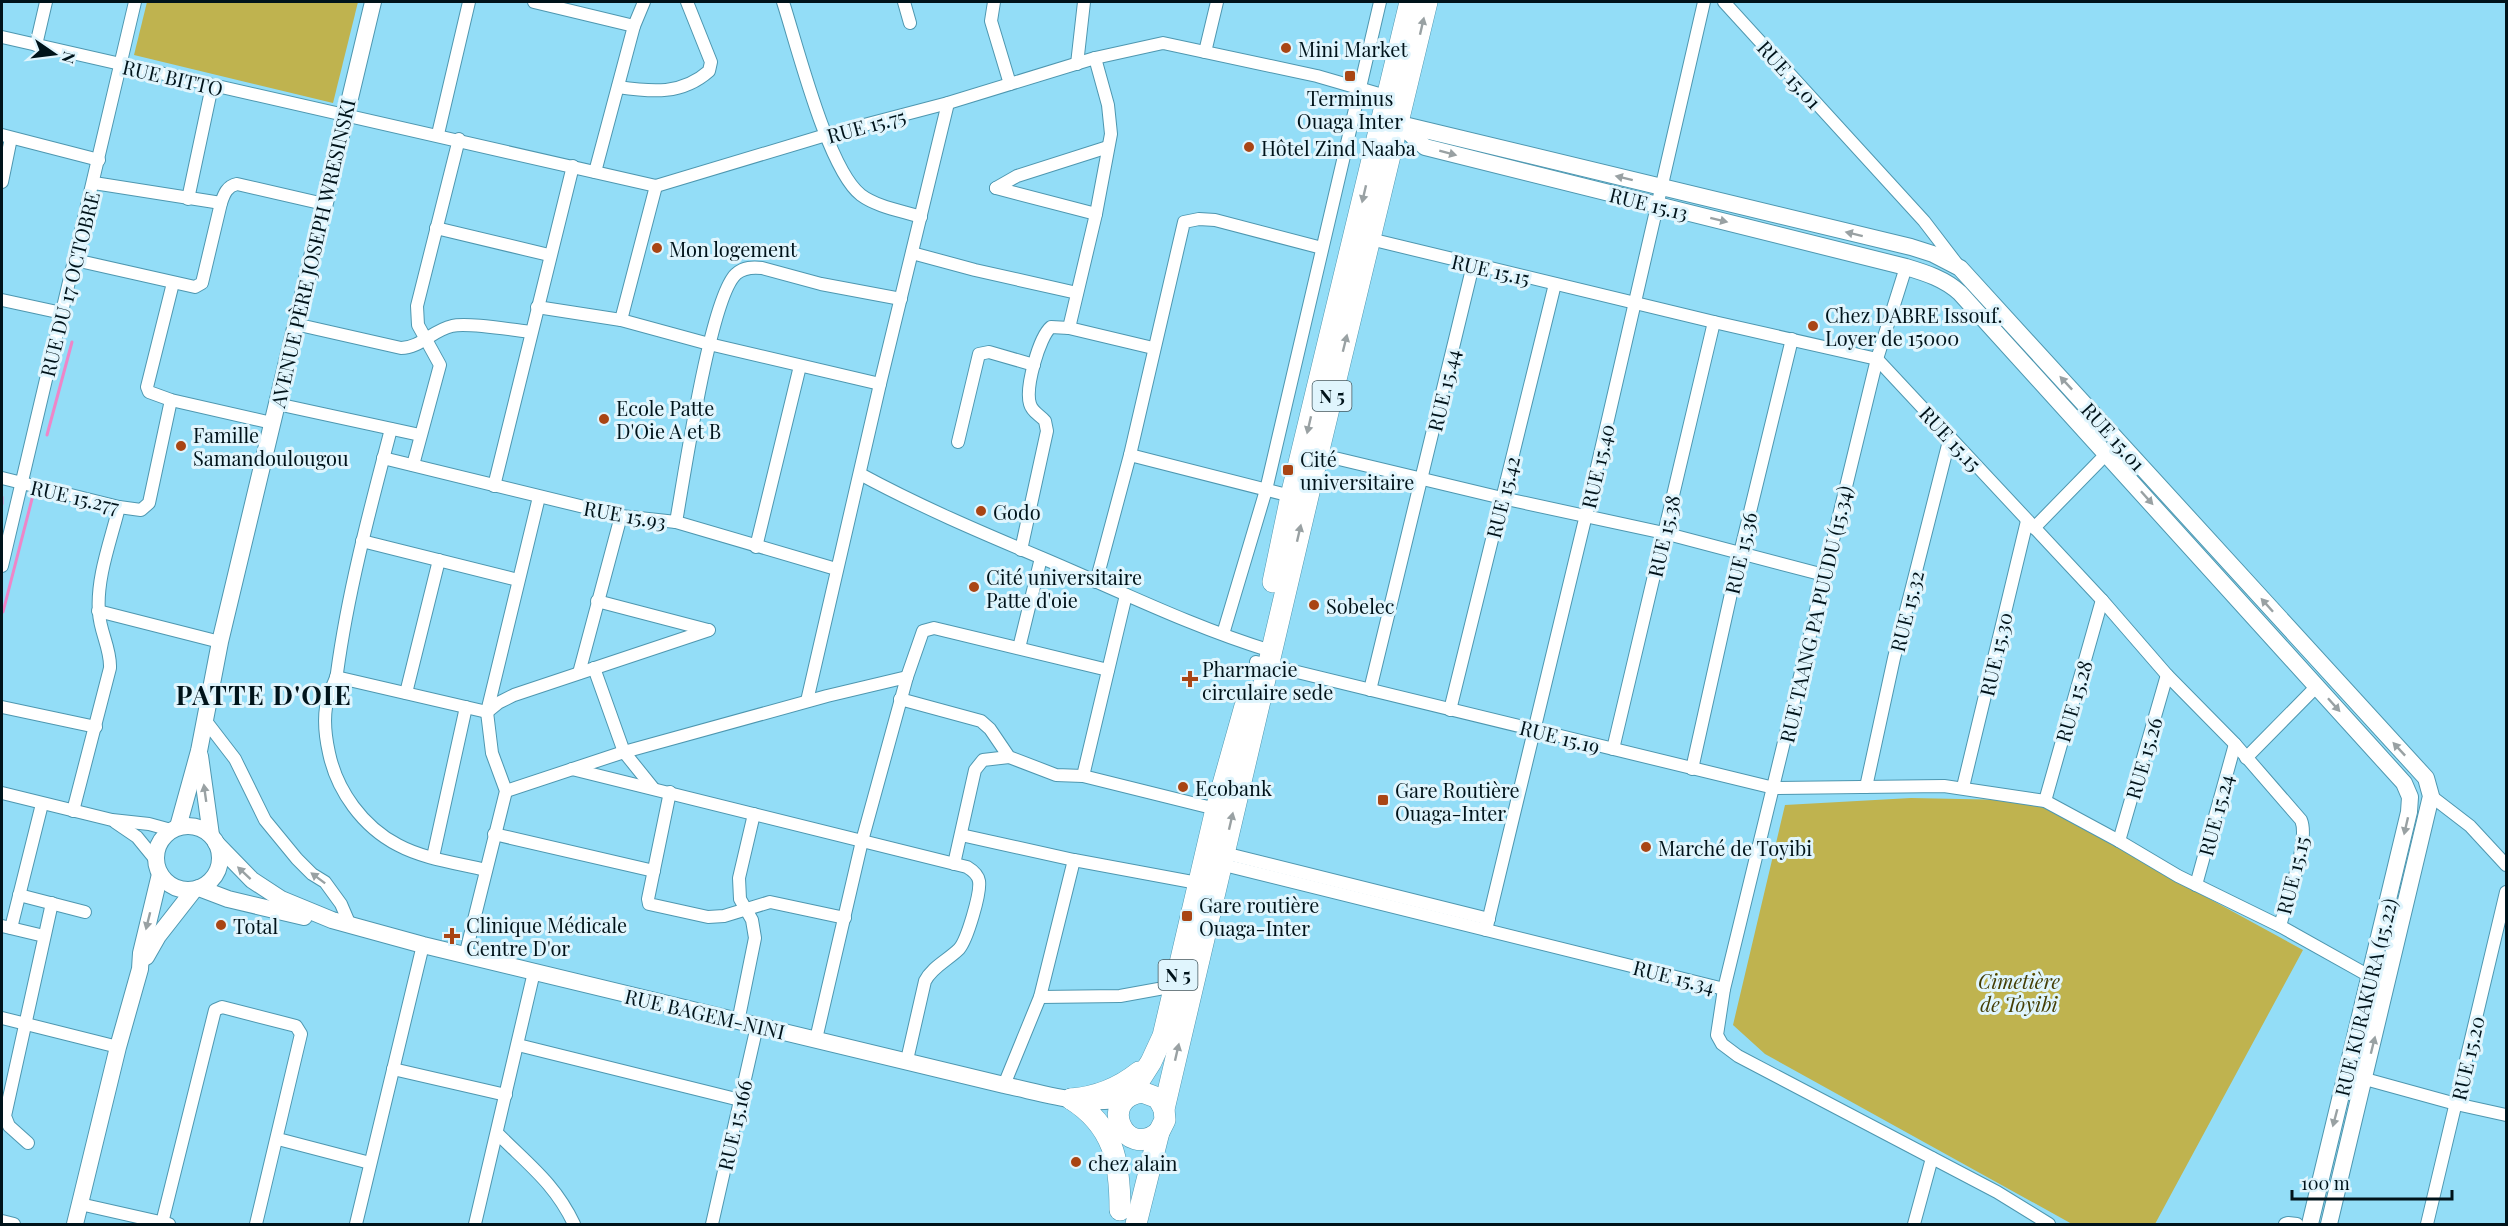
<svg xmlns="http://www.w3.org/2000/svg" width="2508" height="1226" viewBox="0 0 2508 1226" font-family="'Playfair Display',serif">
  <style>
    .green { fill: #bfb34f }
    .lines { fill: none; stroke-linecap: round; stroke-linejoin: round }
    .stream { stroke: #ee86c8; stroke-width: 3 }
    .street-casing { stroke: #4e97b0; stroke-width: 14 }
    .secondary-casing { stroke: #4e97b0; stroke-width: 18 }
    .highway-casing { stroke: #4e97b0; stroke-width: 22 }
    .street { stroke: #fff; stroke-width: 12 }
    .secondary { stroke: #fff; stroke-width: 16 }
    .highway { stroke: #fff; stroke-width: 21 }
    .oneway { fill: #99a1a3 }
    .poi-dot { fill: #a94514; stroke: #e0f5fd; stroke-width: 2 }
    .labels { text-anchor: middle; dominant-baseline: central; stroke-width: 6; stroke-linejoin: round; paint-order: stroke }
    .shield { fill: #e0f5fd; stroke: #43575e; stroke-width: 1.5 }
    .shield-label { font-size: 18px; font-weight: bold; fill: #00131a }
    .poi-label { font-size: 20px; fill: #00131a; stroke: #e0f5fd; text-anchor: start }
    .street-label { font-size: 20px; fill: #00131a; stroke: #e0f5fd }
    .park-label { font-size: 20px; font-style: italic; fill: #433d04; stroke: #e0f5fd }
    .district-label { font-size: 26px; font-weight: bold; letter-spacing: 1.5px; fill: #00131a; stroke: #e0f5fd }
  </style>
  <rect width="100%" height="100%" fill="#93ddf7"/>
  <!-- green -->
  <g class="green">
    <path d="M147,2H358L333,103L134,55Z"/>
    <path d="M1911,798L2010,800L2050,809L2106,836L2175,880L2303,950L2155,1224H2072L1765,1054L1733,1025L1785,805Z"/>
  </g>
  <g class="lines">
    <!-- stream -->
    <g class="stream">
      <path d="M47,435L72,342"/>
      <path d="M2,497V504"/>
      <path d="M3,612L33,495"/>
    </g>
    <defs>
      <g id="street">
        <path d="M534,2L634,26"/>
        <path d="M783,2C797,45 828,170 861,195C877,207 903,211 921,217"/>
        <path d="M904,2L910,23"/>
        <path d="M994,2L991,21L1010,84"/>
        <path d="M1724,2L1924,221L1960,268"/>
        <path d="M2,37L656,186L826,135L948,103L1095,58L1163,43L1317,76L1386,96"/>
        <path d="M36,45L46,2"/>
        <path d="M1205,52L1217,2"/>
        <path d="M1077,64L1084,2"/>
        <path d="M618,87C652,92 682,95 709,71L711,62L687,2"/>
        <path d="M438,134L469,2"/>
        <path d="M2,135L99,160"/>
        <path d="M595,172L634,26L644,2"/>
        <path d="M2,182L11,138"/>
        <path d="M94,183L221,203"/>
        <path d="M996,188L1017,176L1108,147"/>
        <path d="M996,188L1096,214"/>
        <path d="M188,199L212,86"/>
        <path d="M436,228L549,255"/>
        <path d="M1370,239L1714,322L1877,359L2102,600L2167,675L2235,744L2301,820C2310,841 2286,902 2280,926"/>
        <path d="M912,253L975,270L1077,293"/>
        <path d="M75,260L195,287L202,283L221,203C224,194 227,186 237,184L324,204"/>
        <path d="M1906,267L1877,359L1724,989L1717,1035L1722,1044L1738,1056L1997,1192L2049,1224"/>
        <path d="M173,283L147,387L149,392L171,400L272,423"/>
        <path d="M2,300L62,313"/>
        <path d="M537,307L621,320L709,344L880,384"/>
        <path d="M621,320L656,186"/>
        <path d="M295,324L401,348C420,348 433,330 452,326C466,322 513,330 531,332"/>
        <path d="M1069,328L1096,214L1111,134L1108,105L1095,58"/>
        <path d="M277,404L420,435"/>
        <path d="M391,429C370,509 348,591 337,673C336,681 331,687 329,695C323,712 325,735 329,753C337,791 363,827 398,845C424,859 457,863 486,870"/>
        <path d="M958,442L979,354L989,352L1034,365"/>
        <path d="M1318,454L1502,498L1664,533L1824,575"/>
        <path d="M1130,455L1291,496"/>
        <path d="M383,458L621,516L676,522L836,569"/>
        <path d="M413,465L440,365L418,325L417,306L459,139"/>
        <path d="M860,474C919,506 980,532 1042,558C1118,590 1192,627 1271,651"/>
        <path d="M2,478L119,507L141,510L149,503L171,400"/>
        <path d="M494,486L573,166"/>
        <path d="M676,522C684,478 710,298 736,274C744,267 753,267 762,268L821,284L901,299"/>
        <path d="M2034,528L2119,441"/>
        <path d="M362,541L518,580"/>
        <path d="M756,547L800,366"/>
        <path d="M1021,550L1047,431L1045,421C1040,415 1032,412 1030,404C1025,388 1039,337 1051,327L1069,328L1153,348"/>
        <path d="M2,566L135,2"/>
        <path d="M1096,582L1130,455L1184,222L1199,219L1215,220L1322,248"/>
        <path d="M597,601L708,630"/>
        <path d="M98,611L220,642"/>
        <path d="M1223,634L1266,490L1380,2"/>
        <path d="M1019,648L1041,558"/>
        <path d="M1256,662L1774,788L1944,786L2045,801L2119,841L2178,876L2280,926L2371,977"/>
        <path d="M594,668L624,752L653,788"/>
        <path d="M579,673L621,516"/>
        <path d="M336,677L487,712"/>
        <path d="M1370,690L1473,265"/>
        <path d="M406,693L439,560"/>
        <path d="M900,699L981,721L990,729L1009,757L1056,775L1083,776L1216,809"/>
        <path d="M807,701L880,384L948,103"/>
        <path d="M2,707L96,727"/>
        <path d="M1450,710L1555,284"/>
        <path d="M487,712L498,703L514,695L709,630"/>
        <path d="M205,720L235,759L265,820L297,859L312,874L325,882L341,904L350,925"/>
        <path d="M1613,749L1714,322"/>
        <path d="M2246,758L2317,686"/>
        <path d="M572,769L967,867C972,870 978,875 979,881C981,893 967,940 959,949C948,960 932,967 925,981L907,1060"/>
        <path d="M1692,769L1740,553L1792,339"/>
        <path d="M1083,776L1126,595"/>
        <path d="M1866,787L1894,658L1950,437"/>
        <path d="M1963,787L2027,521"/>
        <path d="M506,791L624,752L827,696L907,677"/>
        <path d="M670,792L648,899L649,904L708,917L724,916L770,902L845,918"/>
        <path d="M2,793L112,820L149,824L171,830"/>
        <path d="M2431,796L2470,826L2506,865"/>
        <path d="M2045,801L2102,600"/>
        <path d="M73,811L110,668C111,649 100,632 99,613C96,578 111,540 119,507"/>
        <path d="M115,822L137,837L155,859"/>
        <path d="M494,834L654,871"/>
        <path d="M961,835L1074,860L1203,884"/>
        <path d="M2119,841L2167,675"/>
        <path d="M1220,852L1489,919"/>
        <path d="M433,857L466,707"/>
        <path d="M1216,863L1724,989"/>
        <path d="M954,864L975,770L983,760L1009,757"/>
        <path d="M2196,885L2235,744"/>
        <path d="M19,895L85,912"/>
        <path d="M2,926L44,936"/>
        <path d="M11,928L42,804"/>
        <path d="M1486,930L1586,515L1704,2"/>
        <path d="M465,956L506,791L492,753L487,712L539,497"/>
        <path d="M1040,997L1120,996L1175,986"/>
        <path d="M2,1018L118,1047"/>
        <path d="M738,1022L755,938L752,920L740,899L739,878L754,814"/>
        <path d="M816,1039L862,841L907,677L923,631L934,628L1108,670"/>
        <path d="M518,1045L740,1100"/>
        <path d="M393,1069L506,1095"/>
        <path d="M2347,1074L2456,1104L2506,1115"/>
        <path d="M1004,1085L1040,997L1074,860"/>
        <path d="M498,1134C529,1165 555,1184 574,1224"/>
        <path d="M278,1139L370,1163"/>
        <path d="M28,1143L9,1126L5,1116L52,903"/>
        <path d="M80,1204L169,1224"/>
        <path d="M2,1221L14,1224"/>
        <path d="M162,1223L215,1010L222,1007L296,1026L301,1034L256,1224"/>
        <path d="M356,1224L423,945"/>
        <path d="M475,1224L534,972"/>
        <path d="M712,1224L757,1026"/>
        <path d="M1914,1224L1932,1158"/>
        <path d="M2285,1224L2288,1223L2297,1224"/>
        <path d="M2427,1224L2506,892"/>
      </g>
      <g id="secondary">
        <path d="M1395,114L1399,124L1425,147L1906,267C1926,273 1945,279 1960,293L2404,783L2410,797L2409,812L2310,1224"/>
        <path d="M1400,124L1911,247L1933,254L1960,268L2426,778L2431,796L2329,1224"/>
        <path d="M200,756L211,835"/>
        <circle cx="188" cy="858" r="32"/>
        <path d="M178,827L199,751L220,642L373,2"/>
        <path d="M216,843L252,880L281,899L332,920L423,945L1004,1085C1043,1093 1086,1108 1125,1098"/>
        <path d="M199,888L228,899L304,917"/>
        <path d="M146,957L158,936L194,890"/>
        <path d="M75,1224L118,1047L140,969L141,953L160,874"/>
      </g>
      <g id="highway">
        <path d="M1273,582L1291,496L1410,2"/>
        <path d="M1130,1095L1151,1062L1163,1036L1216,809L1245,706"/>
        <path d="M1071,1099C1114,1126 1120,1162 1120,1210"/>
        <path d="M1071,1099C1096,1097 1119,1088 1139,1072"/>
        <path d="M1159,1132C1124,1161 1097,1098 1142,1092L1158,1098L1164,1109"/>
        <path d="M1136,1224L1159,1132L1165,1120L1164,1109L1318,454L1427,2"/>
      </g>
    </defs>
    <!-- street casing -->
    <use href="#street" class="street-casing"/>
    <!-- secondary casing -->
    <use href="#secondary" class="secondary-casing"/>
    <!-- highway casing -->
    <use href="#highway" class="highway-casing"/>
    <!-- street -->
    <use href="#street" class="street"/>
    <!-- secondary -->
    <use href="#secondary" class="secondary"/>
    <!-- highway -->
    <use href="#highway" class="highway"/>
  </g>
  <!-- one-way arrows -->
  <defs><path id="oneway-solid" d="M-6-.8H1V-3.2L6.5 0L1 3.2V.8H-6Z" transform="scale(1.5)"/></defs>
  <g class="oneway">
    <use href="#oneway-solid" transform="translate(1422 26) rotate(-77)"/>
    <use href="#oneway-solid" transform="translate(1448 153) rotate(15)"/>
    <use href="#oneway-solid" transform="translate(1624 178) rotate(-166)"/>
    <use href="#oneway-solid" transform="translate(1364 194) rotate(103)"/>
    <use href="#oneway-solid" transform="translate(1719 220) rotate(14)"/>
    <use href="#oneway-solid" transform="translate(1854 234) rotate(-166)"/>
    <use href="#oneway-solid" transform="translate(1345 343) rotate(-76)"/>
    <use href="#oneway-solid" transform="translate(2066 383) rotate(-133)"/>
    <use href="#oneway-solid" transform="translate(1309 425) rotate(103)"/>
    <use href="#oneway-solid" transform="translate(2147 498) rotate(48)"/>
    <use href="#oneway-solid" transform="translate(1299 533) rotate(-77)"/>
    <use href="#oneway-solid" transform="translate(2267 605) rotate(-132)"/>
    <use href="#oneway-solid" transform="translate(2334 705) rotate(48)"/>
    <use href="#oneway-solid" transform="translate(2399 749) rotate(-133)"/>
    <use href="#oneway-solid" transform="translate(205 793) rotate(-98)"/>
    <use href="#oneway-solid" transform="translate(1231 821) rotate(-77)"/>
    <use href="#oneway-solid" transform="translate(2406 826) rotate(103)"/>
    <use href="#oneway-solid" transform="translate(244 873) rotate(-137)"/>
    <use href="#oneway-solid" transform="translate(318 878) rotate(-143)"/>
    <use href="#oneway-solid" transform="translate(148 921) rotate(104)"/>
    <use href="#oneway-solid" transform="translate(2373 1045) rotate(-76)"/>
    <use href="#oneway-solid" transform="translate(1177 1052) rotate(-77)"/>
    <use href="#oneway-solid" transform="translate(2335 1118) rotate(105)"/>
  </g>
  <!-- markers -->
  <g class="poi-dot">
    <circle cx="1286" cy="48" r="6"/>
    <rect x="1344" y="70" width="12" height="12" rx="3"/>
    <circle cx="1249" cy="147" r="6"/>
    <circle cx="657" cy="248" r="6"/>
    <circle cx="1813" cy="326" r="6"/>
    <circle cx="604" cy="419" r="6"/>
    <circle cx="181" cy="446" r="6"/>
    <rect x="1282" y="464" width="12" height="12" rx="3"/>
    <circle cx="981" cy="511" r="6"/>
    <circle cx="974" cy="587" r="6"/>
    <circle cx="1314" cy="605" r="6"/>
    <path d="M1187 670h6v6h6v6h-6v6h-6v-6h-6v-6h6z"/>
    <circle cx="1183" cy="787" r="6"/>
    <rect x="1377" y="794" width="12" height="12" rx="3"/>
    <circle cx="1646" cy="847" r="6"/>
    <rect x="1181" y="910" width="12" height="12" rx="3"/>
    <circle cx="221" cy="925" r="6"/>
    <path d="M449 927h6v6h6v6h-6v6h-6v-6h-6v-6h6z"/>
    <circle cx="1076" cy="1162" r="6"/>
  </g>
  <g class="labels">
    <!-- shield labels -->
    <g class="shield">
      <rect x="1312.5" y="381" width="39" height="30" rx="4.5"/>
      <rect x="1158.5" y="960" width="39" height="30" rx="4.5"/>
    </g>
    <g class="shield-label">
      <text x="1332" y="396">N 5</text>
      <text x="1178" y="975">N 5</text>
    </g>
    <!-- poi labels -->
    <g class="poi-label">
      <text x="1298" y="48">Mini Market</text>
      <text x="1350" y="97" text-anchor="middle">Terminus<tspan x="1350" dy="23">Ouaga Inter</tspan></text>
      <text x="1261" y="147">Hôtel Zind Naaba</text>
      <text x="669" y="248">Mon logement</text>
      <text x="1825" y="314">Chez DABRE Issouf.<tspan x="1825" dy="23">Loyer de 15000</tspan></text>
      <text x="616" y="407">Ecole Patte<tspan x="616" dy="23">D'Oie A et B</tspan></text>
      <text x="193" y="434">Famille<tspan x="193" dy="23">Samandoulougou</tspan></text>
      <text x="1300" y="458">Cité<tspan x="1300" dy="23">universitaire</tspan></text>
      <text x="993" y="511">Godo</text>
      <text x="986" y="576">Cité universitaire<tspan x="986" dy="23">Patte d'oie</tspan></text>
      <text x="1326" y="605">Sobelec</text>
      <text x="1202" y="668">Pharmacie<tspan x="1202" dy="23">circulaire sede</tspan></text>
      <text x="1195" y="787">Ecobank</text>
      <text x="1395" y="789">Gare Routière<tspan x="1395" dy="23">Ouaga-Inter</tspan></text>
      <text x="1658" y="847">Marché de Toyibi</text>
      <text x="1199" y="904">Gare routière<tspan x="1199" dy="23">Ouaga-Inter</tspan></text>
      <text x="466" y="924">Clinique Médicale<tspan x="466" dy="23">Centre D'or</tspan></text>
      <text x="233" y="925">Total</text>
      <text x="1088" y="1162">chez alain</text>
    </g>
    <!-- street labels -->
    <g class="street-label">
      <text transform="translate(1790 74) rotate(48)">RUE 15.01</text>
      <text transform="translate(173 77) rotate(13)">RUE BITTO</text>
      <text transform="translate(866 125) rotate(-15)">RUE 15.75</text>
      <text transform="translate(1649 203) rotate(14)">RUE 15.13</text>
      <text transform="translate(312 253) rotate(-77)">AVENUE PÈRE JOSEPH WRESINSKI</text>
      <text transform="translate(1491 269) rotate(13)">RUE 15.15</text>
      <text transform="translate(69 284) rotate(-76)">RUE DU 17 OCTOBRE</text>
      <text transform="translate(1443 390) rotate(-77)">RUE 15.44</text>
      <text transform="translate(2114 436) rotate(48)">RUE 15.01</text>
      <text transform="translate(1951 438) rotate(47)">RUE 15.15</text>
      <text transform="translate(1597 466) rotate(-77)">RUE 15.40</text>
      <text transform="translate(75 496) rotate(13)">RUE 15.277</text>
      <text transform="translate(1502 497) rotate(-76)">RUE 15.42</text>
      <text transform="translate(625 514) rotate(10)">RUE 15.93</text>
      <text transform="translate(1663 536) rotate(-77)">RUE 15.38</text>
      <text transform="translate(1740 553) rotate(-77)">RUE 15.36</text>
      <text transform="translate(1906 611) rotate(-76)">RUE 15.32</text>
      <text transform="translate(1815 614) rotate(-77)">RUE TAANG PA PUUDU (15.34)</text>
      <text transform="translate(1995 654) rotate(-77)">RUE 15.30</text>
      <text transform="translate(2073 701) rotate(-74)">RUE 15.28</text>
      <text transform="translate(1560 736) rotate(14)">RUE 15.19</text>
      <text transform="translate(2143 758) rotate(-74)">RUE 15.26</text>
      <text transform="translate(2215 815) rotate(-75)">RUE 15.24</text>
      <text transform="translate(2292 875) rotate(-76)">RUE 15.15</text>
      <text transform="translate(1674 976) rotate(14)">RUE 15.34</text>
      <text transform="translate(2365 997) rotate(-76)">RUE KURAKURA (15.22)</text>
      <text transform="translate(705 1013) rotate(13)">RUE BAGEM-NINI</text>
      <text transform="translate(2467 1058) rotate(-77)">RUE 15.20</text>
      <text transform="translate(734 1125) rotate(-77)">RUE 15.166</text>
    </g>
    <!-- park labels -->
    <g class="park-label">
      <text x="2019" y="980">Cimetière<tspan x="2019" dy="23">de Toyibi</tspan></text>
    </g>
    <!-- district labels -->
    <g class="district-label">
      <text x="264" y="694">PATTE D'OIE</text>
    </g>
  </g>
  <!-- border -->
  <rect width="2508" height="1226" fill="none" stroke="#00131a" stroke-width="6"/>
  <!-- north arrow -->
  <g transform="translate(54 54) rotate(104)" stroke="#e0f5fd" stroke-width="4.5" paint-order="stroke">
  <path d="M0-4.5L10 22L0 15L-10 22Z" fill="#00131a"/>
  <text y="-9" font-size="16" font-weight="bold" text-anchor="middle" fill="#00131a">N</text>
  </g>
  <!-- scale -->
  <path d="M2292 1190v9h160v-9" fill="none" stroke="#00131a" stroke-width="3"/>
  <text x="2301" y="1190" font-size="18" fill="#00131a" stroke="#e0f5fd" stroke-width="4.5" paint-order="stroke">100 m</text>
</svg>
